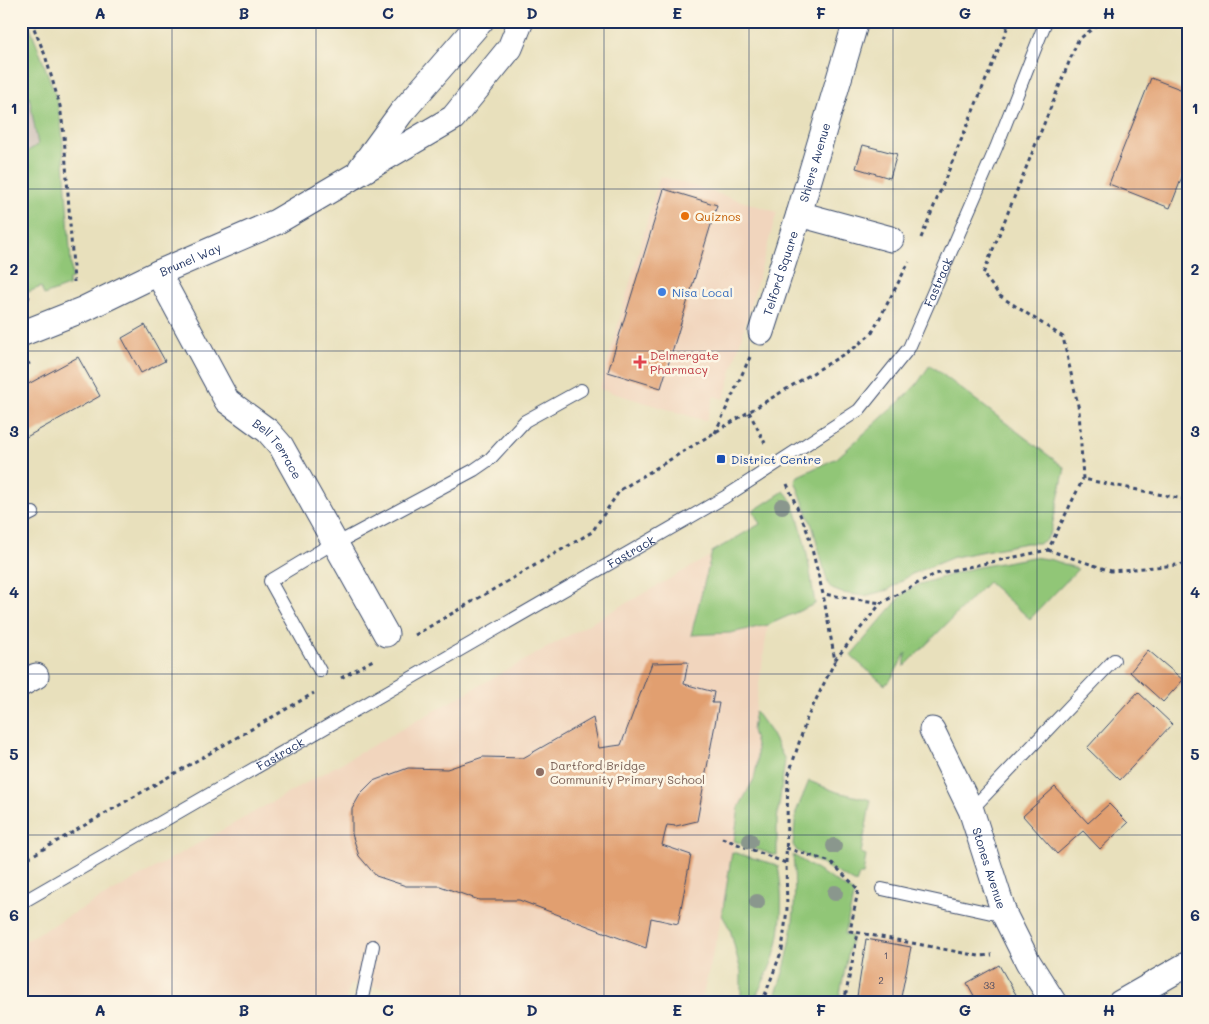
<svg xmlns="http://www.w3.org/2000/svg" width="1209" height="1024" viewBox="0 0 1209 1024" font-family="Mali,sans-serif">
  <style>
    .built { fill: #f1d5bd }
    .industrial { fill: #cec1ba }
    .green { fill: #91c677; stroke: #567a6a }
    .building { fill: #e19f6f }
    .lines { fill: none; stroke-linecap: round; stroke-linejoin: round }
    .service-casing { stroke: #3a4a6c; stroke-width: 14 }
    .minor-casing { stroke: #3a4a6c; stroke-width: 27 }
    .path { stroke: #3a4a6c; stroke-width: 3; stroke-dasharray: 4 4; stroke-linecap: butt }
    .service { stroke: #fff; stroke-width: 12 }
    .minor { stroke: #fff; stroke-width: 25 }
    .tree { fill: #8a978d }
    .grid { fill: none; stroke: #1b2f5e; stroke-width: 1; stroke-opacity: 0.55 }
    .food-dot { fill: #e8710a; stroke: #fcf5e5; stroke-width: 2 }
    .shop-dot { fill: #3f7fe0; stroke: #fcf5e5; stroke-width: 2 }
    .health-dot { fill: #e0444e; stroke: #fcf5e5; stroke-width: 2 }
    .transit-dot { fill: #1a4fb4; stroke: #fcf5e5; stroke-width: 2 }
    .education-dot { fill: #8d6e63; stroke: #fcf5e5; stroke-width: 2 }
    .labels { text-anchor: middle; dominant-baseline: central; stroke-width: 5; stroke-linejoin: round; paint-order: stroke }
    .number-label { font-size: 10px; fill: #4c4b62 }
    .street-label { font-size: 12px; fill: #1b2f5e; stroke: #fcf5e5 }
    .food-label { font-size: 12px; fill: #c56008; stroke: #fcf5e5; text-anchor: start }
    .shop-label { font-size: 12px; fill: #366cbe; stroke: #fcf5e5; text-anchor: start }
    .health-label { font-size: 12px; fill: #be3a42; stroke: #fcf5e5; text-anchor: start }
    .transit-label { font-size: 12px; fill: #164399; stroke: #fcf5e5; text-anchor: start }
    .education-label { font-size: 12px; fill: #785e54; stroke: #fcf5e5; text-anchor: start }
    .neatline { fill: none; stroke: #1b2f5e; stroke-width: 2 }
    .grid-label { font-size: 16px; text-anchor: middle; font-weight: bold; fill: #1b2f5e }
  </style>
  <rect width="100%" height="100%" fill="#fcf5e5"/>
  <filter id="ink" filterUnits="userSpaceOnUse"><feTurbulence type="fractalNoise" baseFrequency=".02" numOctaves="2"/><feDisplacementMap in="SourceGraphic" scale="10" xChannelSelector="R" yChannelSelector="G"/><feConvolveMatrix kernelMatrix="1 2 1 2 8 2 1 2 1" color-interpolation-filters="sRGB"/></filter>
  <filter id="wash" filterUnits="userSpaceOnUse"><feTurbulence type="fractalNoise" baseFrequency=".0096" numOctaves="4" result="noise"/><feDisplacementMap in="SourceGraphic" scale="20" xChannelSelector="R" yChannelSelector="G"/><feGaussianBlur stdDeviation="1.12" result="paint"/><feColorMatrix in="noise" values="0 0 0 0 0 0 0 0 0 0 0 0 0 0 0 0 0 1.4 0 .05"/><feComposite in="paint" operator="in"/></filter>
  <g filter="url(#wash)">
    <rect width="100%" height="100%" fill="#e8e0bc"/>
    <!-- built -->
    <g class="built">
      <path d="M660,176L777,212L724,399L714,396L706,421L600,389Z"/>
      <path d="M712,555L691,635L730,633L768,625L752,730L757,749V765L754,779L739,808L727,896L701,1003H469L392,989L350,984L345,1003H21V943Z"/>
    </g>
    <!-- industrial -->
    <path class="industrial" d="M21,50L47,125L21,243Z"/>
    <!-- green -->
    <g class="green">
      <path d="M21,21H28L57,99L62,131L72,279L69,280L68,286L44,295L41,287L23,294L21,293V155L38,145L29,96L21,98Z"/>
      <path d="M930,365L1065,468L1051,531L1047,539L1040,543H1026L954,557L912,574L888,590L864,596L842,593L832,589L828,584L813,528L795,481L798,476L837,458L900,401L917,384Z"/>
      <path d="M784,491C802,507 811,578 815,604L768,625L730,633L691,635L712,552L760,524L753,511Z"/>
      <path d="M1033,557L1053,560L1078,569L1030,619L988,582L904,667L906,653L891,679L885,685L853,658L851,655L904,593L920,584L973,568Z"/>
      <path d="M755,711L771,733L785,760L777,821V855H773L734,841L739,807L754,779L757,765V749L752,730Z"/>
      <path d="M809,781L837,792L871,800L861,853L866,855L863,875H859L856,883L797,851L793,845L796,812Z"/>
      <path d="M732,852L774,864L778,866C783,893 783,928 774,956C769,972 760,987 753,1003H741V972L730,929L722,915Z"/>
      <path d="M793,855L854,893L845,934L852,936L838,1003H772C792,957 798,905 793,855Z"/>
    </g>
    <g id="blocks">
      <!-- building -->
      <g class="building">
        <path d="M1151,78L1188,92V173L1184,172L1170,208L1109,184Z"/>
        <path d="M863,145L897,154L890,178L856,168Z"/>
        <path d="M664,189L717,205L661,388L608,372Z"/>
        <path d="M145,325L165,361L141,373L122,338Z"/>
        <path d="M78,357L100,396L21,440V388Z"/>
        <path d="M1148,650L1183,680L1163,702L1130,672Z"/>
        <path d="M688,662L684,684L714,692L712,703H719L697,821L676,826L667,825L662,845L691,855L678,924L651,918L646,948L519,900H479L440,886H406L376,876L359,856L352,834V809L361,793L373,781L408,768L447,769L483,757L523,758L593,718L599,748L621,745L652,663Z"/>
        <path d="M1138,692L1172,724L1120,780L1087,748Z"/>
        <path d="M1055,787L1088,823L1109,804L1128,823L1100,849L1083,831L1057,854L1023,816Z"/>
        <path d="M866,939L911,947L901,997L904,998V1003H856Z"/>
        <path d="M999,965L1011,986L1021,1003H978L967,983Z"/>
      </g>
    </g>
  </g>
  <g filter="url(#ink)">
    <use href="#blocks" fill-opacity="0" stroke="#3a4a6c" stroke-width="1"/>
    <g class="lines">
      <defs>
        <g id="service">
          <path d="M21,519L33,513"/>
          <path d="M336,544L474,470L490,459L525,421L581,390"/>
          <path d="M320,671L270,581L335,542"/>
          <path d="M971,810L1114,660"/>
          <path d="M882,889L1005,916"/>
          <path id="s1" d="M21,903L725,497L859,410L909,348L996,148L1046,21"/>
          <path d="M361,1003L373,946"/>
        </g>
        <g id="minor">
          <path d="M361,168L401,113L481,21"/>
          <path d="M799,214L891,239"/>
          <path id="s2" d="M158,273L227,401L268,431L281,446L386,634"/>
          <path id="s3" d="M761,332L799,214L856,21"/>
          <path id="s4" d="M21,334L84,309L158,273L276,222L453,118L510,48L521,21"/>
          <path d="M21,684L36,676"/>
          <path id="s5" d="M932,730L971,810L1005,916L1028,962L1054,1003"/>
          <path d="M1120,1003L1188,964"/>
        </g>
      </defs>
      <!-- service casing -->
      <use href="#service" class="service-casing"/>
      <!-- minor casing -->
      <use href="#minor" class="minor-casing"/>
      <!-- path -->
      <g class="path">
        <path d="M31,21L45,55L60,106L64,135L74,282"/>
        <path d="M1104,21L1101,22L1078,40L983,274L1000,296L1063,337L1079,410L1083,479L1188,500"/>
        <path d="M921,238L1010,21"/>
        <path d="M21,296L30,298"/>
        <path d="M21,367L30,363"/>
        <path d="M749,412L765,443"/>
        <path d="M715,433L750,357"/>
        <path d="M787,484L808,533L823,594L881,603"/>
        <path d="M1048,550L1111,571L1188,564"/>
        <path d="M415,635L592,532L620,490L854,348L872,333L909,262"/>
        <path d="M835,660L881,603L935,574L1048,550L1083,479"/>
        <path d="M341,678L373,660"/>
        <path d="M722,838L786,863"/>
        <path d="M786,848L831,862L859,890"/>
        <path d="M21,862L314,693"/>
        <path d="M858,891L850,931L979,956L992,955"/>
        <path d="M762,1003L782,950L787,909L786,863L788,777L807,718L835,661L823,594"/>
        <path d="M844,1003L858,933"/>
      </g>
      <!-- service -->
      <use href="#service" class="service"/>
      <!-- minor -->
      <use href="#minor" class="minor"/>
    </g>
    <!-- trees -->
    <g class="tree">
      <circle cx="782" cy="506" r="8"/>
      <circle cx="750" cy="841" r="8"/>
      <circle cx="834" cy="846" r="8"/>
      <circle cx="835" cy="893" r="8"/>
      <circle cx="757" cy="902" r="8"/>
    </g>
  </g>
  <!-- grid -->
  <path class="grid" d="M172,21V1003M316,21V1003M460,21V1003M604,21V1003M749,21V1003M893,21V1003M1037,21V1003M21,189H1188M21,351H1188M21,512H1188M21,674H1188M21,835H1188"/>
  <!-- markers -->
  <circle class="food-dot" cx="685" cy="216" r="5"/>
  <circle class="shop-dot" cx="662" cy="292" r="5"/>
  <path class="health-dot" d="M637.5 354.5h5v5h5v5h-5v5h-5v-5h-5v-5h5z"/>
  <rect class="transit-dot" x="716" y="454" width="10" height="10" rx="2.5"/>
  <circle class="education-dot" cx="540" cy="772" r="5"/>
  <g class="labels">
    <!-- number labels -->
    <g class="number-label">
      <text x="886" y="955">1</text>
      <text x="881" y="980">2</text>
      <text x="989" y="985">33</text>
    </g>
    <!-- street labels -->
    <g class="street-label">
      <text stroke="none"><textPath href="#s3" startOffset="178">Shiers Avenue</textPath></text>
      <text stroke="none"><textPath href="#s4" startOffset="185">Brunel Way</textPath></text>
      <text stroke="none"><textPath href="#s3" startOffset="62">Telford Square</textPath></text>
      <text stroke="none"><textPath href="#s1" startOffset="1124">Fastrack</textPath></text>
      <text stroke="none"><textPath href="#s2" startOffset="216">Bell Terrace</textPath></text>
      <text stroke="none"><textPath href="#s1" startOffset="704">Fastrack</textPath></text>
      <text stroke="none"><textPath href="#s1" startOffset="299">Fastrack</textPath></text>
      <text stroke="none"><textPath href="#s5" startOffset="150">Stones Avenue</textPath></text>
    </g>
    <!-- food labels -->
    <g class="food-label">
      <text x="695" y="216">Quiznos</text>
    </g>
    <!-- shop labels -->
    <g class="shop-label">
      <text x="672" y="292">Nisa Local</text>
    </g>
    <!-- health labels -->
    <g class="health-label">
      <text x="650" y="355">Delmergate<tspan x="650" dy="14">Pharmacy</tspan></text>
    </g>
    <!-- transit labels -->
    <g class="transit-label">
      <text x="731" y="459">District Centre</text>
    </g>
    <!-- education labels -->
    <g class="education-label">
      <text x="550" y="765">Dartford Bridge<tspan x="550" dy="14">Community Primary School</tspan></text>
    </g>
  </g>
  <!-- margin -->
  <rect width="1209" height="1024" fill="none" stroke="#fcf5e5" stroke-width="55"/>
  <rect x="28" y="28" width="1154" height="968" class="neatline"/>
  <g class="grid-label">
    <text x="100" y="19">A</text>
    <text x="244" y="19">B</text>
    <text x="388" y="19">C</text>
    <text x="532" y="19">D</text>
    <text x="677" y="19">E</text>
    <text x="821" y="19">F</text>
    <text x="965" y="19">G</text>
    <text x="1109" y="19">H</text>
    <text x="14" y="114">1</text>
    <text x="1195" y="114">1</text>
    <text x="14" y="275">2</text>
    <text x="1195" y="275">2</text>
    <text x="14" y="437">3</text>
    <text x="1195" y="437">3</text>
    <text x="14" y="598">4</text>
    <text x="1195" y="598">4</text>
    <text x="14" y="760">5</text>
    <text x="1195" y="760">5</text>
    <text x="14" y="921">6</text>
    <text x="1195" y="921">6</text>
    <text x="100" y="1016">A</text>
    <text x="244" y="1016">B</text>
    <text x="388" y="1016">C</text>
    <text x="532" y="1016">D</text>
    <text x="677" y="1016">E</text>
    <text x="821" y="1016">F</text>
    <text x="965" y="1016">G</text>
    <text x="1109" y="1016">H</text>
  </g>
</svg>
